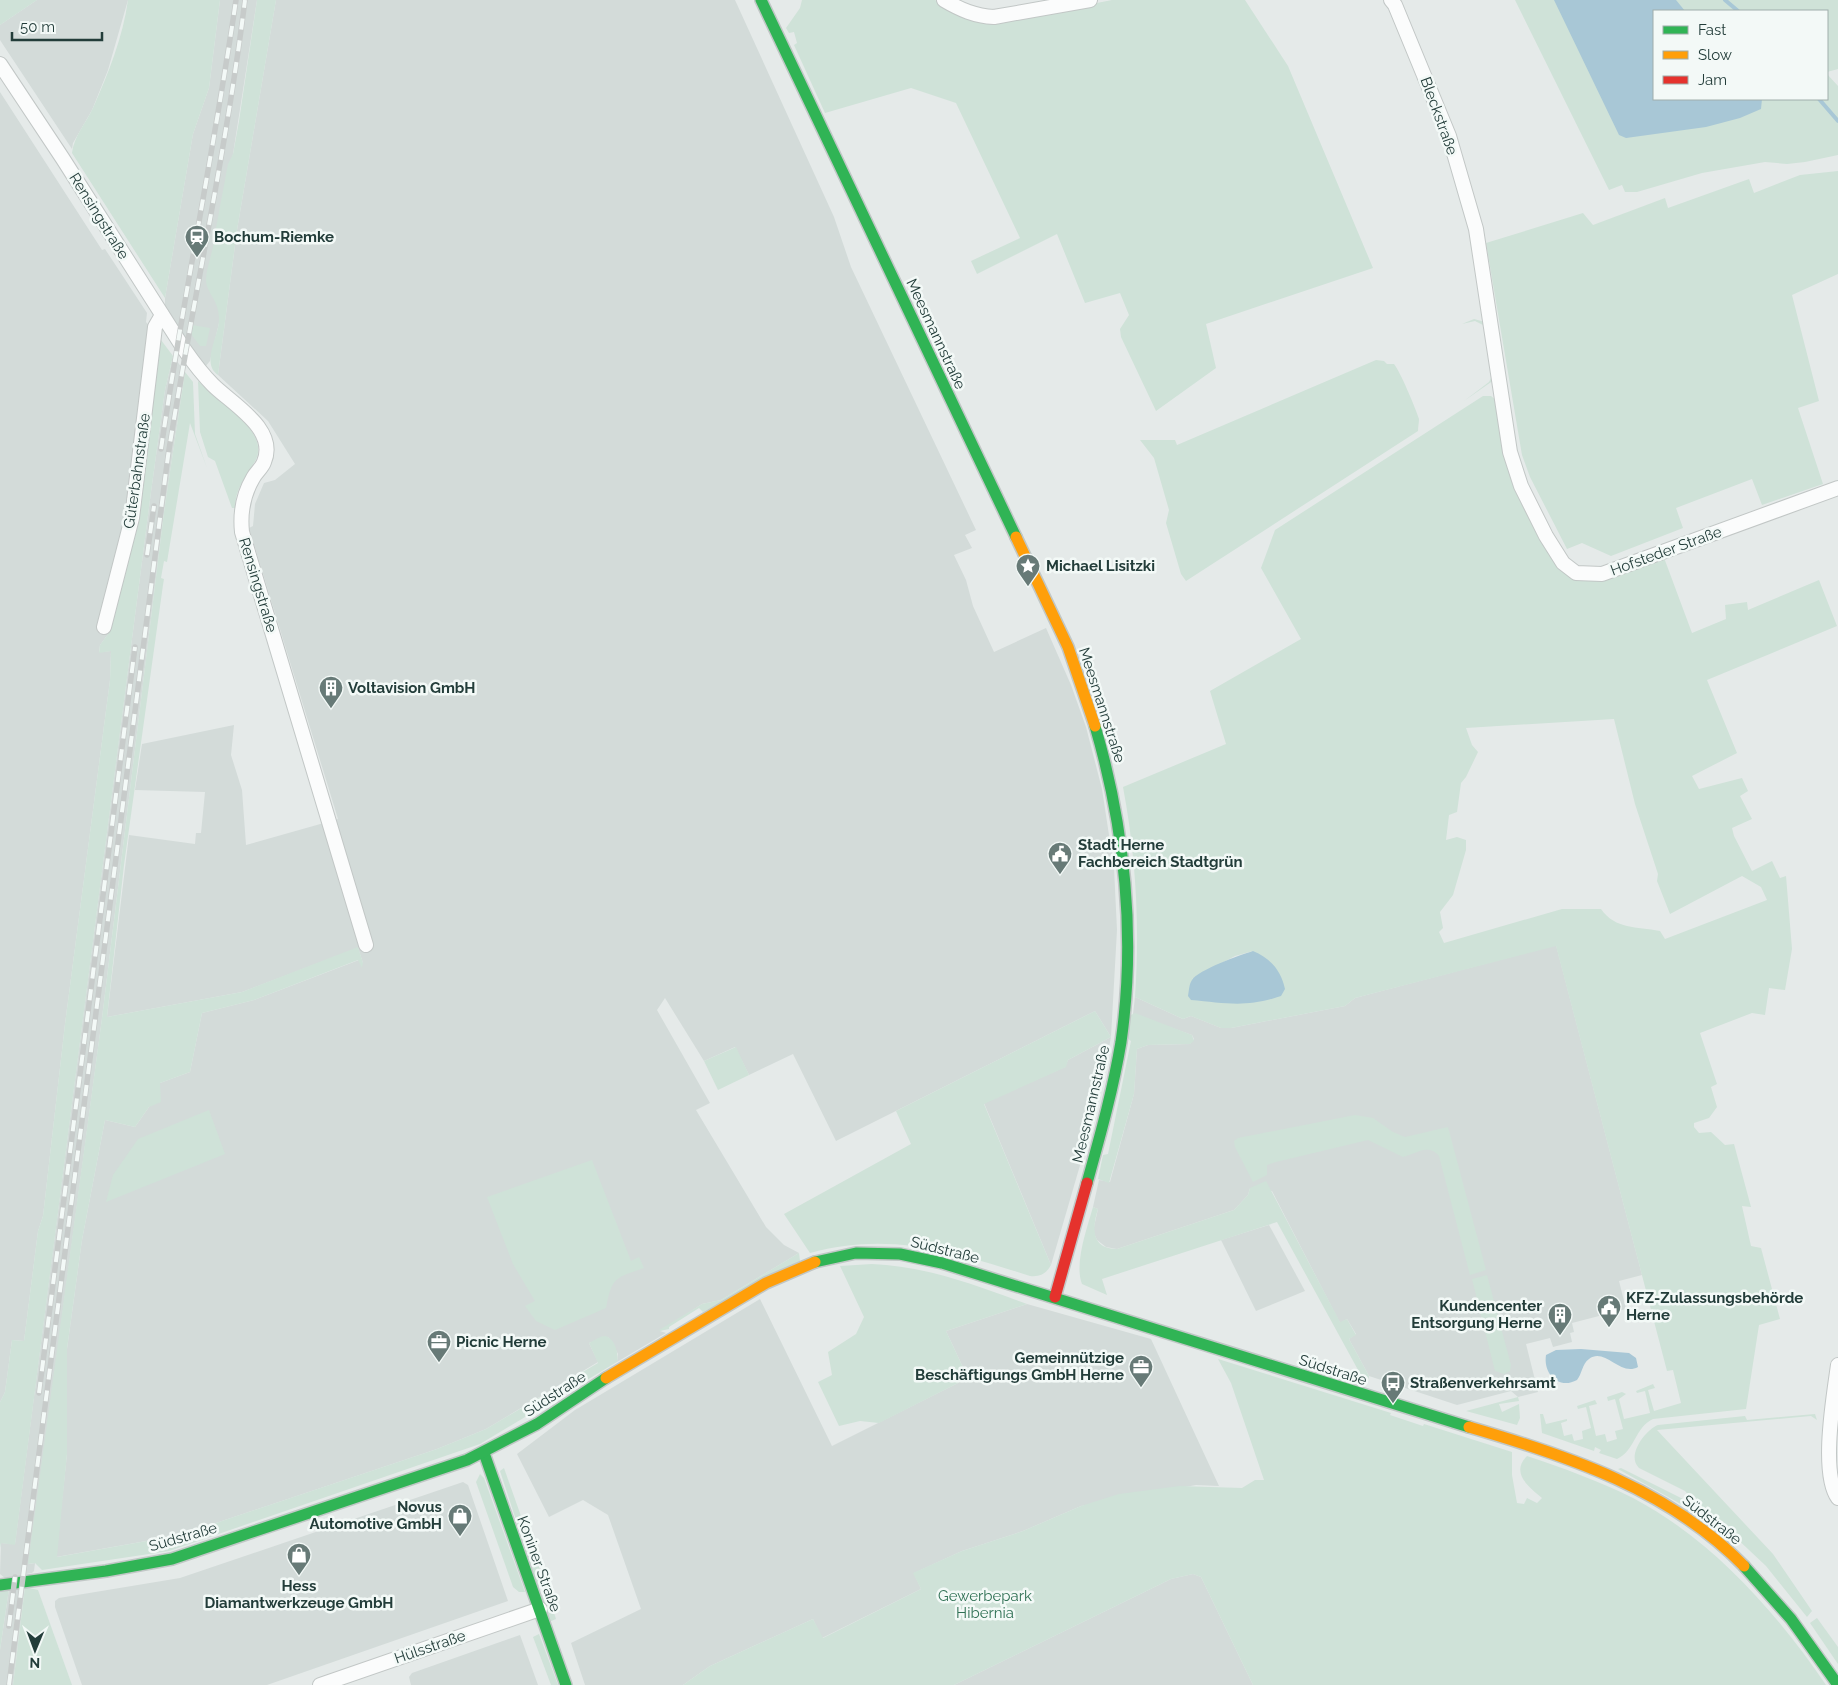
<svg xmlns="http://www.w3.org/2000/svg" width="1838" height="1685" viewBox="0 0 1838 1685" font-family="Raleway,sans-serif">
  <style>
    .built { fill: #d3dbd9 }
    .green { fill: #cfe2d8; fill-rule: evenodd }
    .water { fill: #a8c7d6 }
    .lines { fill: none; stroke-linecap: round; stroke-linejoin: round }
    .stream { stroke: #a8c7d6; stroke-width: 4 }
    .street-casing { stroke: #c2c7c6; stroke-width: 16 }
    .fast-casing { stroke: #c1c7c6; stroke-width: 14 }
    .slow-casing { stroke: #c1c7c6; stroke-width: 14 }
    .jam-casing { stroke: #c1c7c6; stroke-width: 14 }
    .street { stroke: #fbfcfc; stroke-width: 14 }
    .fast { stroke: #30b455; stroke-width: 11 }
    .slow { stroke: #ff9f0a; stroke-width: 11 }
    .jam { stroke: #e5322d; stroke-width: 11 }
    .rail-casing { stroke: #c7cbca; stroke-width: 5.5 }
    .rail { stroke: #f3f9f7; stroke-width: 4; stroke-dasharray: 11; stroke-linecap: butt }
    .labels { text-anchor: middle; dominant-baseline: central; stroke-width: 5; stroke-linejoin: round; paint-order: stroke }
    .street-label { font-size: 15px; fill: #233d3a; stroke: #f3f9f7 }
    .poi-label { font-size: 15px; font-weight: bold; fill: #233d3a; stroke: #f3f9f7; text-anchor: start }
    .park-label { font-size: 15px; fill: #307155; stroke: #f3f9f7 }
  </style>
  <rect width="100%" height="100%" fill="#e5eae9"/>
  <!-- built -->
  <g class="built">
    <path d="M37,0H128L108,70L92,110L73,143L72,149L0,40V25Z"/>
    <path d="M220,0H257L233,154L219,323L210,361L205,367L165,309V298L193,134L209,88Z"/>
    <path d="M276,0H735L834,217L851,267L976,530L965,535L972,548L954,555L966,580L973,606L994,652L1046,628L1071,685L1086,727L1102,789L1114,868L1117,930L1111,1037L1099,1100L1051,1265L984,1103L1065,1067L1068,1060L1111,1037L1095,1011L836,1141L793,1054L749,1075L735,1047L704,1061L665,998L657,1010L710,1103L696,1110L766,1227L784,1245L799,1253L721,1300L702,1304L660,1331L666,1333L617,1362L618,1354L609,1338L607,1337L589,1343L598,1362L486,1429L437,1449L180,1535L56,1557L67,1454V1349L82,1240L105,1120L135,1127L149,1107L160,1083L190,1072L202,1013L254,1000L359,960L363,963L358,948L242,992L107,1017L129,835L195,844L196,833H201L205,792L135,790L142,744L234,725L231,755L242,790L246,845L338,819L249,528L253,526L255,504L264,483L275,480L295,464L268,421L218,375L237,230Z"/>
    <path d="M0,92L102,250L105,249L147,313L146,322L161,340L138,521L111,630L100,645L99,652L111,651L110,680L65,1024L43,1216L38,1231L24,1341L12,1340L5,1392L0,1402Z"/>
    <path d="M173,356L185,372L164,512L102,1018L29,1564L35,1563L34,1571L32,1573L5,1578L0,1574L1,1543L15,1544L151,492L165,390Z"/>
    <path d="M1556,945L1642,1275L1619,1281L1626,1309L1572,1323L1574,1332L1570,1333L1572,1342L1553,1347L1550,1338L1526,1344L1538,1392L1518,1397L1511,1391L1457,1405L1369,1376L1349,1339L1356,1334L1347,1319L1340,1323L1272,1191L1250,1188L1248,1195L1234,1210L1117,1249L1106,1247L1097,1240L1093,1231L1098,1209L1093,1207L1099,1180L1110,1182L1134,1094L1137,1049L1148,1045L1190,1044L1194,1039L1192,1035L1133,1014L1135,997L1183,1019L1191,1016L1221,1028H1231L1345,1006L1355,998Z"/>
    <path d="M1269,1225L1305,1291L1256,1311L1221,1240Z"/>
    <path d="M760,1299L832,1446L968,1378L946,1331L1027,1304L1151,1339L1219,1486L1196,1485L1081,1506L1023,1531L962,1551L914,1573L921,1589L822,1638L813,1619L710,1666L683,1685H585L571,1643L641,1609L608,1515L583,1500L549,1517L517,1454L575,1410Z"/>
    <path d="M463,1482L468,1485L508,1601L267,1685H82L55,1607V1601L59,1598L180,1578Z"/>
    <path d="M1193,1574L1201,1577L1253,1685H954L1171,1579Z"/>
    <path d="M25,1587L13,1685H0V1650L9,1589Z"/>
    <path d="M520,1635L538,1685H411L409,1677L412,1673Z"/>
  </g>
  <!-- green -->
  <g class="green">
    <path d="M0,0H37L0,25Z"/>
    <path d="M128,0H220L209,88L193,134L165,298L72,153C74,136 86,123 93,108C108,74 123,37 128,0Z"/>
    <path d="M257,0H276L237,230L218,375C201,364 218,337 219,321C220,301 207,294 206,281C206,269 212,254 214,242H217L218,234L215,233L228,164L233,154L239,121Z"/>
    <path d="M802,0H935L967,17L1092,4L1112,0H1245L1288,66L1373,268L1206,324L1216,368L1156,411L1121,337L1120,329L1129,315L1120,293L1085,303L1057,234L977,274L971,261L1020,238L956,103L911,88L825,113L794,45L797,43L794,32L789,33L786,28L800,8Z"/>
    <path d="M1515,0H1838V69L1827,72V11H1654V99H1827V74L1838,86V155L1805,162L1787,164L1765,162L1702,173L1637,192H1625L1622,185L1609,190Z"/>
    <path d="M1838,171V274L1792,295L1819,401L1798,408L1823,484L1762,505L1752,479L1676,508L1683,528L1611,556L1582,543L1567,549L1530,477L1522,455L1486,243L1583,213L1593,225L1665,198L1668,208L1749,179L1754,193L1800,175Z"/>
    <path d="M1474,319L1485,322L1494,380L1464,401L1489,382L1492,376L1485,326L1475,321L1462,324Z"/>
    <path d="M192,325L210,328L206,346H200L191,334Z"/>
    <path d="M161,340L173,356L165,390L151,492L15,1545L1,1543L0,1548V1402L5,1392L12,1340L24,1341L38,1231L43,1216L65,1024L110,680L111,651L99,653L100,645L111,630L118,591L138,521Z"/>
    <path d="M1376,360L1384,361L1387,364H1394C1400,371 1416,409 1419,419C1419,422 1418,427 1418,431L1186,581L1181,574L1166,523L1169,510L1154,458L1140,440H1175L1177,445Z"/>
    <path d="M185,372L193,382L195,434L207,468L190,423L167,562L164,561L161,578L164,579L163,585L124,865L107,1017L242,992L358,947L363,963L362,968L358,960L254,1000L202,1013L190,1072L160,1083L161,1102L149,1107L135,1127L105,1120L82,1240L67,1349V1454L57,1557L180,1535L437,1449L486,1429L598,1363L589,1343C593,1341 600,1336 605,1336C615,1338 619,1354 617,1362L480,1444L169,1551L42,1570L35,1563L28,1564L102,1018L164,512Z"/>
    <path d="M198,381C217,399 274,433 254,463C245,477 235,490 235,508H232L215,461L208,457L200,432Z"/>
    <path d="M1483,396H1491L1497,401L1507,451L1565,572C1585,595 1639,565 1663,555L1692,633L1726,619L1725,605L1747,602L1748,610L1819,580L1837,626L1707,680L1737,753L1692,776L1699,789L1742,778L1748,791L1740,796L1752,819L1732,828L1734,836L1752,871L1772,861L1780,878L1786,876L1792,949L1785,990L1769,988L1765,1015L1752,1013L1700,1033L1717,1084L1711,1087L1717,1107L1709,1118L1694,1123V1127L1699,1133L1711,1132L1725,1145L1734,1144L1751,1207L1742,1206L1751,1246L1761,1248L1780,1319L1759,1325L1746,1409L1653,1419C1635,1427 1635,1451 1617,1459L1599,1453L1601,1450L1595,1447L1594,1451L1542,1433L1540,1414H1543L1546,1424L1567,1419V1421L1561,1423L1564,1436L1572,1434L1574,1441L1583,1439L1582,1431L1591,1428L1586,1407L1578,1409L1577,1406L1595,1400L1597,1404L1589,1406L1596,1436L1605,1434L1607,1442L1617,1439L1615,1431L1623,1429L1615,1399L1608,1401L1607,1397L1622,1392L1626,1394L1619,1399L1624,1419L1650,1413L1645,1391L1637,1393L1636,1391L1653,1384L1655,1388L1648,1390L1654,1411L1681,1403L1673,1370L1667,1371L1556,946L1355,998L1345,1006L1231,1028H1221L1191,1016L1183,1019L1135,997C1140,927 1136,856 1123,787L1226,744L1210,691L1301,639L1261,568L1275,530ZM1614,719L1635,804L1658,874L1657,881L1670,914L1742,876L1761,887L1767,900L1665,939L1660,931C1636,926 1616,930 1601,909H1562L1444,943L1439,932L1443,928L1440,912L1453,895L1466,850V840L1457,837L1446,840L1449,815L1457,812L1461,783L1466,777L1478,752L1472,745L1466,728ZM1253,951L1192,979L1235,956Z"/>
    <path d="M1095,1011L1111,1037L1068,1060L1066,1067L984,1104L1051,1265C1046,1274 1040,1277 1030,1276C955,1252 889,1231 810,1253L784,1214L911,1144L896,1111Z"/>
    <path d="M1135,1013L1192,1035L1194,1041L1190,1044L1148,1045L1137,1049L1134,1094L1109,1183L1098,1179L1103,1155L1108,1154L1131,1041L1127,1038L1131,1015Z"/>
    <path d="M736,1047L749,1075L718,1090L704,1061Z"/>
    <path d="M209,1110L225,1154L106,1202L113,1175L138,1139Z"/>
    <path d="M1355,1115L1373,1118L1393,1132L1405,1137L1448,1127L1486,1270L1470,1275L1439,1156C1428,1143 1416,1154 1403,1157L1368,1140L1276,1162L1267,1165V1175L1253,1182L1235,1147L1234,1141L1238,1138Z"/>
    <path d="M592,1160L631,1261L639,1257L644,1268C615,1278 612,1277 606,1308L555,1330L536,1321L525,1306L535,1301L513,1264L487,1197Z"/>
    <path d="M1266,1181L1340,1322L1347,1319L1356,1335L1349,1339L1369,1376L1368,1380L1363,1379L1277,1222L1102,1279L1107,1295L1082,1284C1074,1264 1087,1228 1093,1207L1098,1209C1092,1228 1091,1249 1117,1249L1234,1210L1248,1195L1250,1188Z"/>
    <path d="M799,1253L800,1261L703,1312L699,1308L669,1327V1329L660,1331L659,1330L702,1304L721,1300Z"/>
    <path d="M872,1264C926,1266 978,1286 1027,1304L946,1331L968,1378L879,1423L860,1421L839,1426L818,1382L832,1375L828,1352L856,1334L864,1317L840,1266Z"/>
    <path d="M1487,1275L1511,1365L1510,1371L1504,1374L1495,1371L1472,1279Z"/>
    <path d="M1218,1359L1391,1413L1390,1415L1423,1426L1424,1424L1512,1452V1475L1517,1503L1524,1504L1527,1498L1537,1503L1542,1498C1529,1487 1510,1473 1527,1456C1563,1468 1599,1481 1633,1498C1713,1540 1776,1612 1826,1685H1253L1201,1577L1193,1574L1171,1579L954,1685H683L710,1666L813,1619L823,1638L921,1589L913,1573L962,1551L1023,1531L1081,1506L1119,1494L1179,1486L1242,1488L1255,1480H1264L1231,1383Z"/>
    <path d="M1518,1397L1519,1401L1499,1404L1502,1412L1519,1404L1520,1418L1517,1425L1466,1411Z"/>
    <path d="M1815,1414L1817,1420L1811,1416L1657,1430L1773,1554L1812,1611L1807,1617L1766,1566L1732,1534L1734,1531L1721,1520L1718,1522L1701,1510L1685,1491L1639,1468C1626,1456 1645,1430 1658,1425L1745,1416L1747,1420Z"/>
    <path d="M504,1468L545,1584L538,1587L500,1471Z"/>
    <path d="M1621,1468L1683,1499L1686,1507L1618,1469Z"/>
    <path d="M480,1474L484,1478L525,1592H519L513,1587L476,1482Z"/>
    <path d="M25,1587L38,1590L72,1685H13Z"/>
    <path d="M9,1589L0,1650V1590Z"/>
    <path d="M547,1591L556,1619L549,1622L542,1596Z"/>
    <path d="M1817,1618L1838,1647V1664L1810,1623Z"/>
    <path d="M539,1634L558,1685H551L533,1637Z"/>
  </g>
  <!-- water -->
  <g class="water">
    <path d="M1554,0H1676L1685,11H1654V99H1762L1761,109L1740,118L1706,127L1626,138L1619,135Z"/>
    <path d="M1253,951C1270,958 1281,970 1285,989L1281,996C1247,1008 1225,1003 1191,1000L1188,996C1189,991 1189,984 1192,980C1198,970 1240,955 1253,951Z"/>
    <path d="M1581,1349L1629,1353L1636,1358L1638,1367C1620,1377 1605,1347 1589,1359C1582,1364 1582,1374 1577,1380C1559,1390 1543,1374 1546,1355L1556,1350Z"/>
  </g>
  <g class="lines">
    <!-- stream -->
    <g class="stream">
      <path d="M1725,0L1738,11"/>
      <path d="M1819,99L1838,121"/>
    </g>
    <defs>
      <g id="street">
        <path d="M944,0C961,10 975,16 994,17L1090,0"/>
        <path d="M1391,0L1395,5L1449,136L1476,229L1510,452L1521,486L1546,536L1563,563L1576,573L1602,574L1838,488"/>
        <path d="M0,64L63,159L184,349C193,362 202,374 213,385C232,404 278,429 264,462C262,468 256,472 253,478C243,495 240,513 242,532L366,945"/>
        <path d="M104,627L132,518L155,327L162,315"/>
        <path d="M1838,1365C1834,1395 1820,1473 1838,1498"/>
        <path d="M320,1685L540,1609"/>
      </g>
      <g id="fast">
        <path d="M761,0L1016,537"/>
        <path d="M1087,1183C1100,1136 1113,1090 1121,1042C1136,937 1125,828 1095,726"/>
        <path d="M815,1262L856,1253L900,1254L942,1263L1469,1427"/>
        <path d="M484,1453L566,1685"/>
        <path d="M1744,1566L1791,1619L1838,1685"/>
        <path d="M0,1585L106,1571L172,1559L467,1460L537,1424L606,1378"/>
      </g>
      <g id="slow">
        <path d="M1016,537L1068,647L1095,726"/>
        <path d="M606,1378L766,1283L815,1262"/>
        <path d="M1469,1427C1569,1456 1670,1490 1744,1566"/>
      </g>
      <path id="jam" d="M1055,1297L1087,1183"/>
    </defs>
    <!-- street casing -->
    <use href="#street" class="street-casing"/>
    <!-- fast casing -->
    <use href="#fast" class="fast-casing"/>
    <!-- slow casing -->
    <use href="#slow" class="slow-casing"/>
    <!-- jam casing -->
    <use href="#jam" class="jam-casing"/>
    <!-- street -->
    <use href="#street" class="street"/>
    <!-- fast -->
    <use href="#fast" class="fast"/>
    <!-- slow -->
    <use href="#slow" class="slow"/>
    <!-- jam -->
    <use href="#jam" class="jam"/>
    <defs>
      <g id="rail">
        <path d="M161,449C183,299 214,150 236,0"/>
        <path d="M147,555L154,506"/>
        <path d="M39,1393L135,647"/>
        <path d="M9,1626L15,1577"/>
        <path d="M9,1685L168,456C192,304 226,153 245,0"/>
      </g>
    </defs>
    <!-- rail casing -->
    <use href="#rail" class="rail-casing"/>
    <!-- rail -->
    <use href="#rail" class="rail"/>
  </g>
  <!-- icons -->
  <defs>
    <symbol id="station-pin" viewBox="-11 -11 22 30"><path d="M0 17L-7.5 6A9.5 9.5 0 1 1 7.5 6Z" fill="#677a77" stroke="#f3f9f7"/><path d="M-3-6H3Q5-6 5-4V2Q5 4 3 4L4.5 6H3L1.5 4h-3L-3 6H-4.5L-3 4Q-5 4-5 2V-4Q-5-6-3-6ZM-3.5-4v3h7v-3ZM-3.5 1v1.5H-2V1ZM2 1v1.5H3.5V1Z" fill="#fff"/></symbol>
    <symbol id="sight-pin" viewBox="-11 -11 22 30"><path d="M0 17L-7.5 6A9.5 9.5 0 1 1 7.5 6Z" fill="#677a77" stroke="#f3f9f7"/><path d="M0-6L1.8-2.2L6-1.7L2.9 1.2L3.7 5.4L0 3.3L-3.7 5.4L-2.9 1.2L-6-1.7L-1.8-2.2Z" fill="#fff"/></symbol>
    <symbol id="building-pin" viewBox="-11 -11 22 30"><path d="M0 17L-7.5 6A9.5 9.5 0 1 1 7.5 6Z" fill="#677a77" stroke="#f3f9f7"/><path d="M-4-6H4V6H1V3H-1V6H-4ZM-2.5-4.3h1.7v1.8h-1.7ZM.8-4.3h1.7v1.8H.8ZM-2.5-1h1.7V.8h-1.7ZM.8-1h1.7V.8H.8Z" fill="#fff"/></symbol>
    <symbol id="civic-pin" viewBox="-11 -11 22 30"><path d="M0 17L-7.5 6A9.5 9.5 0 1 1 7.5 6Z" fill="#677a77" stroke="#f3f9f7"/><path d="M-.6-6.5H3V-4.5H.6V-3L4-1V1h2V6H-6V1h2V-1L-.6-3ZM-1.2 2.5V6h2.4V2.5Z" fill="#fff"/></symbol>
    <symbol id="office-pin" viewBox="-11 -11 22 30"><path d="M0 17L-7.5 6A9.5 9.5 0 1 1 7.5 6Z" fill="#677a77" stroke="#f3f9f7"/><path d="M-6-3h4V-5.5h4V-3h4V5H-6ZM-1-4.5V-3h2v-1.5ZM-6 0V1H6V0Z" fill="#fff"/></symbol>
    <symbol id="bus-pin" viewBox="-11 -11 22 30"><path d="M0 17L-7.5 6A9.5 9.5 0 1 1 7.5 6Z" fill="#677a77" stroke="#f3f9f7"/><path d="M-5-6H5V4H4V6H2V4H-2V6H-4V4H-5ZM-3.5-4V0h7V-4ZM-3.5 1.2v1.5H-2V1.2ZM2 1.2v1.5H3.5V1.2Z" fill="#fff"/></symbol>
    <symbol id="shop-pin" viewBox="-11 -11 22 30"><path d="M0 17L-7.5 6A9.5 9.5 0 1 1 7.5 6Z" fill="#677a77" stroke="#f3f9f7"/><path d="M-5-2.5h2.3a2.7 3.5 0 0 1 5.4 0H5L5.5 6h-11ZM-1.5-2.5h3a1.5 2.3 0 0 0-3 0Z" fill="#fff"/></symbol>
  </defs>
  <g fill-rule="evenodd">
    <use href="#station-pin" x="183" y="223" width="28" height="38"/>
    <use href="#sight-pin" x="1014" y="552" width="28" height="38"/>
    <use href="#building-pin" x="317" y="674" width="28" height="38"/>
    <use href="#civic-pin" x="1046" y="840" width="28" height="38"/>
    <use href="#civic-pin" x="1595" y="1293" width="28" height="38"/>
    <use href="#building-pin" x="1546" y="1301" width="28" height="38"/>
    <use href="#office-pin" x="425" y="1328" width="28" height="38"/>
    <use href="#office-pin" x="1127" y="1353" width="28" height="38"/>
    <use href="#bus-pin" x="1379" y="1369" width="28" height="38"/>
    <use href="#shop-pin" x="446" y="1502" width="28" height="38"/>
    <use href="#shop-pin" x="285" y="1541" width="28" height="38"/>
  </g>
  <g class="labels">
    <!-- street labels -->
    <g class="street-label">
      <text transform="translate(1439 116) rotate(70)">Bleckstraße</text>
      <text transform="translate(99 216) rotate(58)">Rensingstraße</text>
      <text transform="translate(936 334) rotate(65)">Meesmannstraße</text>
      <text transform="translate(137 471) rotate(-82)">Güterbahnstraße</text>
      <text transform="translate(1666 551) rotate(-20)">Hofsteder Straße</text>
      <text transform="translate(258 585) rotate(73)">Rensingstraße</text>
      <text transform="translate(1102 705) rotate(72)">Meesmannstraße</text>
      <text transform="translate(1091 1104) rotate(-77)">Meesmannstraße</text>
      <text transform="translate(945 1250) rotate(14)">Südstraße</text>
      <text transform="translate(1333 1370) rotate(18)">Südstraße</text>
      <text transform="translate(555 1394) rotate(-33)">Südstraße</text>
      <text transform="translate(1712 1520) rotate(38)">Südstraße</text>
      <text transform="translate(183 1537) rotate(-16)">Südstraße</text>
      <text transform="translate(539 1564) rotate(70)">Koniner Straße</text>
      <text transform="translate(430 1647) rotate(-19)">Hülsstraße</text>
    </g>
    <!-- poi labels -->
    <g class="poi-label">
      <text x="214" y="237">Bochum-Riemke</text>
      <text x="1046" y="566">Michael Lisitzki</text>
      <text x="348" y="688">Voltavision GmbH</text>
      <text x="1078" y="845">Stadt Herne<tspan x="1078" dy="17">Fachbereich Stadtgrün</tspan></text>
      <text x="1626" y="1298">KFZ-Zulassungsbehörde<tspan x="1626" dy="17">Herne</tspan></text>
      <text x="1542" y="1306" text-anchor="end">Kundencenter<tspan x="1542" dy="17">Entsorgung Herne</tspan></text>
      <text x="456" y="1342">Picnic Herne</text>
      <text x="1124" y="1358" text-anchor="end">Gemeinnützige<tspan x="1124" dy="17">Beschäftigungs GmbH Herne</tspan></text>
      <text x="1410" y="1383">Straßenverkehrsamt</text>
      <text x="442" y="1507" text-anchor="end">Novus<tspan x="442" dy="17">Automotive GmbH</tspan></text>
      <text x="299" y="1586" text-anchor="middle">Hess<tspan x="299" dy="17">Diamantwerkzeuge GmbH</tspan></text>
    </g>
    <!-- park labels -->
    <g class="park-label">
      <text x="985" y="1596">Gewerbepark<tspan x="985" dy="17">Hibernia</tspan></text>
    </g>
  </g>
  <!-- legend -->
  <rect x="1653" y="10" width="175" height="90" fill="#f3f9f7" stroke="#a0aeab"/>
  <rect x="1663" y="26" width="25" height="8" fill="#30b455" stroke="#a0aeab"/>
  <text x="1698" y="35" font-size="15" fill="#233d3a">Fast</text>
  <rect x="1663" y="51" width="25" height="8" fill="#ff9f0a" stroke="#a0aeab"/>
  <text x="1698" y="60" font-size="15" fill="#233d3a">Slow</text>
  <rect x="1663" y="76" width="25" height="8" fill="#e5322d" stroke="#a0aeab"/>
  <text x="1698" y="85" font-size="15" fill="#233d3a">Jam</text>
  <!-- north arrow -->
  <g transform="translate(35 1650) rotate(181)" stroke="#f3f9f7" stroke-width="4" paint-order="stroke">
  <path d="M0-4L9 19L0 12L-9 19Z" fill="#233d3a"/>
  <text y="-8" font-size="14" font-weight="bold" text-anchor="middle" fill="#233d3a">N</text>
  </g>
  <!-- scale -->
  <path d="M12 32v8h90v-8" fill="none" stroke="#233d3a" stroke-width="2.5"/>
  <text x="20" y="32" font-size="15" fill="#233d3a" stroke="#f3f9f7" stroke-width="4" paint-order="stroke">50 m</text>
</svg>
